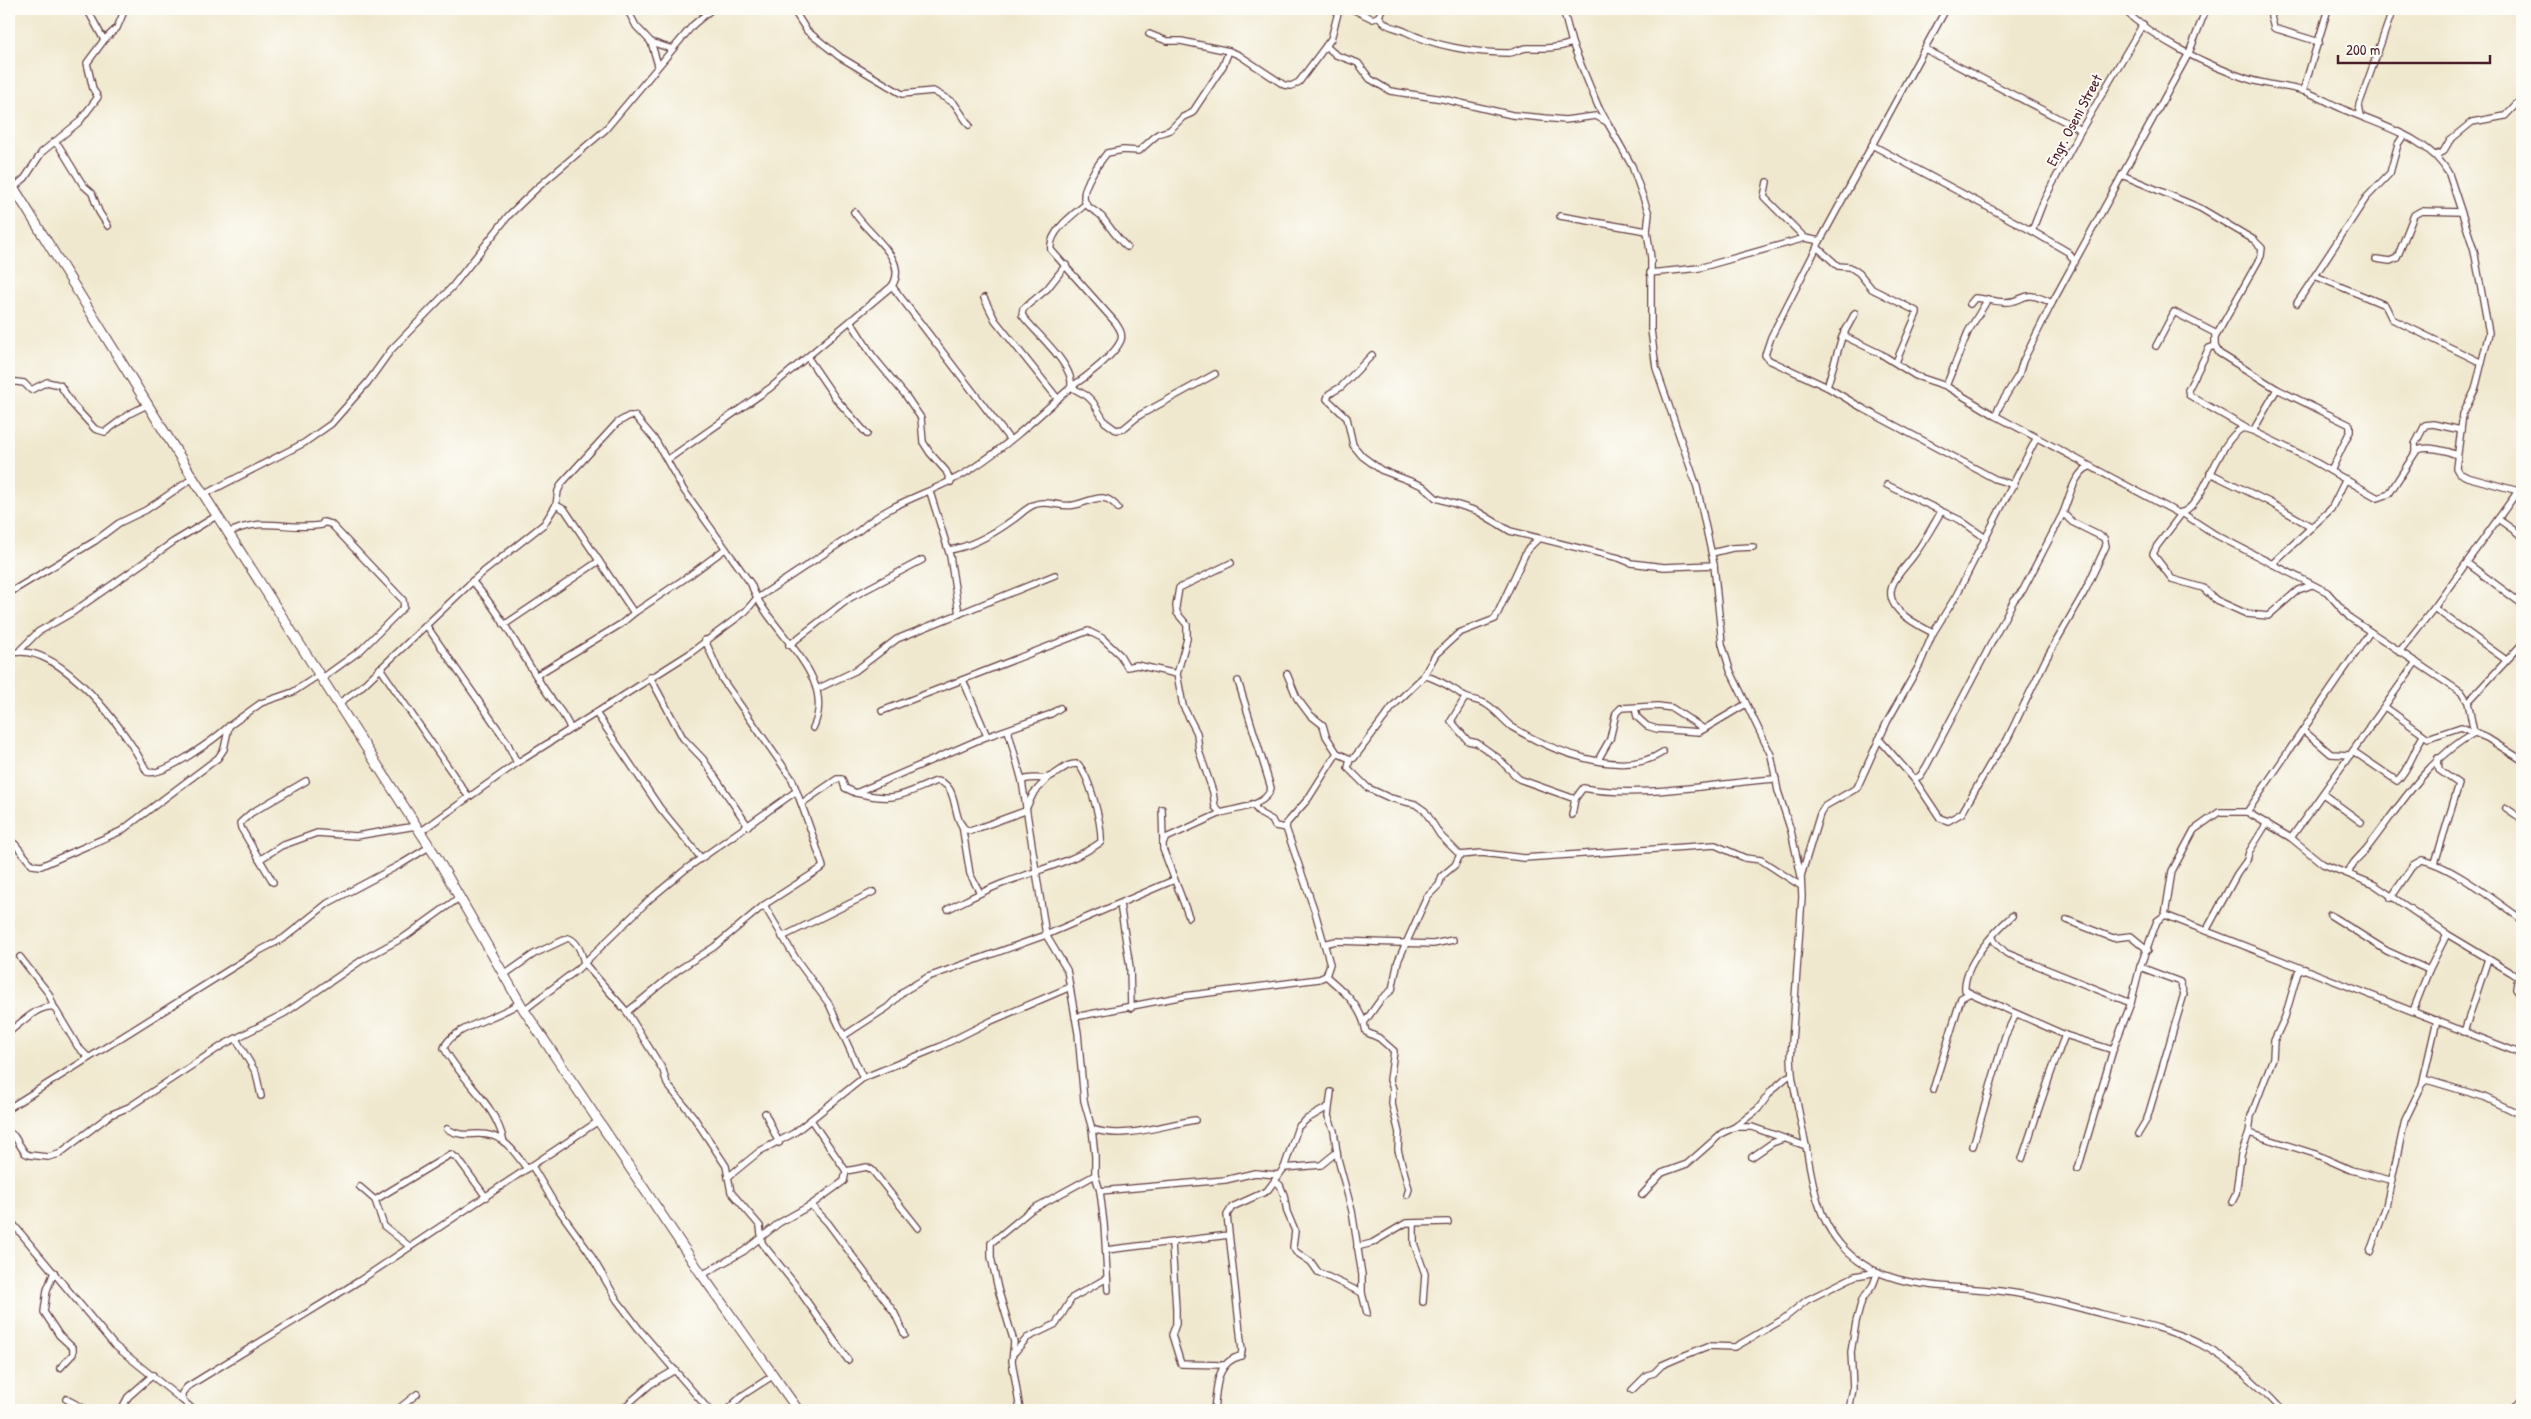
<svg xmlns="http://www.w3.org/2000/svg" width="2531" height="1419" viewBox="0 0 2531 1419" font-family="'Patrick Hand',sans-serif">
  <style>
    .lines { fill: none; stroke-linecap: round; stroke-linejoin: round }
    .street-casing { stroke: #633d43; stroke-width: 8 }
    .primary-casing { stroke: #633d43; stroke-width: 11 }
    .street { stroke: #fff; stroke-width: 5.5 }
    .primary { stroke: #fff; stroke-width: 9 }
    .labels { text-anchor: middle; dominant-baseline: central; stroke-width: 4; stroke-linejoin: round; paint-order: stroke }
    .street-label { font-size: 15px; fill: #4a1f2b; stroke: #fdfcf7 }
  </style>
  <rect width="100%" height="100%" fill="#fdfcf7"/>
  <filter id="ink" filterUnits="userSpaceOnUse"><feTurbulence type="fractalNoise" baseFrequency=".02" numOctaves="2"/><feDisplacementMap in="SourceGraphic" scale="10" xChannelSelector="R" yChannelSelector="G"/><feConvolveMatrix kernelMatrix="1 2 1 2 8 2 1 2 1" color-interpolation-filters="sRGB"/></filter>
  <filter id="wash" filterUnits="userSpaceOnUse"><feTurbulence type="fractalNoise" baseFrequency=".0096" numOctaves="4" result="noise"/><feDisplacementMap in="SourceGraphic" scale="20" xChannelSelector="R" yChannelSelector="G"/><feGaussianBlur stdDeviation="1.12" result="paint"/><feColorMatrix in="noise" values="0 0 0 0 0 0 0 0 0 0 0 0 0 0 0 0 0 1.4 0 .05"/><feComposite in="paint" operator="in"/></filter>
  <g filter="url(#wash)">
    <rect width="100%" height="100%" fill="#f0e8ce"/>
  </g>
  <g filter="url(#ink)">
    <g class="lines">
      <defs>
        <g id="street">
          <path d="M627,9L636,26L651,42L658,65"/>
          <path d="M793,9L807,31L840,57L902,94L933,91L954,103L969,125"/>
          <path d="M1352,9L1373,19L1379,16L1382,9"/>
          <path d="M1563,9L1572,43L1598,106L1632,166L1649,214L1647,231L1651,258V330L1656,368L1697,487L1714,565L1722,644L1730,670L1771,755L1778,791L1791,831L1801,876L1802,897L1791,1057L1792,1075C1796,1099 1801,1122 1806,1146C1812,1180 1817,1217 1840,1244C1881,1293 1951,1284 2007,1292C2039,1296 2071,1306 2102,1314C2135,1322 2170,1329 2200,1344C2231,1360 2258,1384 2282,1410"/>
          <path d="M1946,9L1820,241L1771,337L1765,355L1769,360L1827,387L1864,409L1995,479L2014,485"/>
          <path d="M2123,9C2155,40 2206,65 2248,79C2266,85 2286,86 2304,91C2318,96 2331,104 2345,110C2381,126 2429,137 2449,174L2474,250L2489,333L2475,390L2463,414L2456,468L2459,473L2467,477L2522,492"/>
          <path d="M2206,9L2189,53L2052,303L2023,361L2019,374L1999,407L1996,416L2178,513C2204,512 2215,442 2243,428L2253,431L2308,458L2378,498L2389,494L2417,450C2428,446 2446,450 2457,455"/>
          <path d="M2274,9L2271,17L2274,28L2319,42"/>
          <path d="M1379,16C1386,28 1393,26 1404,31C1434,46 1474,53 1508,53C1515,53 1521,48 1527,48C1543,48 1557,49 1572,43"/>
          <path d="M1149,34L1167,41H1181L1229,51L1239,55L1284,85L1291,86L1299,82L1331,39L1339,9"/>
          <path d="M104,40L117,28L125,9"/>
          <path d="M651,42L672,49"/>
          <path d="M1326,46L1336,55L1358,63L1370,79L1390,91L1443,99L1512,115L1565,120L1596,116L1607,122"/>
          <path d="M1925,49L2081,130"/>
          <path d="M2303,91L2328,9"/>
          <path d="M2361,116L2359,105L2393,9"/>
          <path d="M54,142L59,146L83,185L92,193L99,212L108,226"/>
          <path d="M1872,145L2032,231L2068,252L2075,262"/>
          <path d="M2435,155L2443,152L2450,140L2472,122L2505,116L2522,98"/>
          <path d="M2122,175L2200,208L2254,240L2262,248L2261,256L2216,336"/>
          <path d="M1767,182L1764,197L1805,238L1820,241"/>
          <path d="M9,192L25,178L42,152L79,122L98,97L93,89L87,63L104,40L87,9"/>
          <path d="M1560,216L1647,231"/>
          <path d="M2032,231L2044,200L2081,130L2143,24"/>
          <path d="M1127,247C1117,239 1110,227 1102,217C1098,212 1091,210 1087,205C1076,193 1099,163 1107,153L1123,150L1139,151L1158,134L1170,130L1183,117L1192,113L1223,66L1229,51"/>
          <path d="M1817,247L1838,266L1850,267L1859,273L1872,289L1916,311L1917,313L1896,362"/>
          <path d="M2376,259L2390,261L2397,258L2414,215L2421,211L2461,212"/>
          <path d="M1066,265L1047,289L1023,309L1022,315C1034,332 1075,365 1071,387"/>
          <path d="M1650,273L1699,268L1805,238"/>
          <path d="M2315,276L2385,305L2392,319L2482,363"/>
          <path d="M892,286L1010,440"/>
          <path d="M984,298L995,320L1058,399"/>
          <path d="M2297,303L2366,198L2390,173L2398,144L2404,135"/>
          <path d="M1970,304L1975,298C1985,299 1994,301 2003,302C2027,303 2020,287 2052,303"/>
          <path d="M851,322L872,355L906,396L921,418L923,442L930,453L946,471L951,482"/>
          <path d="M1844,332L1846,337L1881,354L1916,376L1946,386L1996,416"/>
          <path d="M2156,346L2174,312L2215,333V346L2219,353L2277,389L2253,431"/>
          <path d="M2215,346L2209,348L2188,390L2189,395L2246,428"/>
          <path d="M1372,355L1341,387L1329,394L1327,399L1347,418L1353,445L1362,456L1381,470L1423,486L1436,498L1477,511L1510,531L1619,558L1631,563L1664,567L1714,565"/>
          <path d="M808,358L836,399L867,434"/>
          <path d="M9,381L24,383L31,390L47,382L60,385L73,405L95,429L105,432L129,414L149,404"/>
          <path d="M1946,386L1968,332L1988,299"/>
          <path d="M1071,387C1085,378 1115,355 1121,340C1123,333 1119,328 1115,322L1051,250C1048,232 1074,214 1086,204"/>
          <path d="M1827,387L1842,337L1855,313"/>
          <path d="M2277,389L2350,425V431L2331,471"/>
          <path d="M2415,453V444L2425,425L2433,424L2461,430"/>
          <path d="M667,460L770,388L892,286C910,259 867,234 854,212"/>
          <path d="M2210,473L2269,502L2312,527"/>
          <path d="M1887,485L1960,520L1984,537"/>
          <path d="M930,492L950,556L959,614"/>
          <path d="M205,494L304,443L331,424L368,382L391,350L452,287L509,215L537,188L605,130L693,25L712,9"/>
          <path d="M2498,519L2522,536"/>
          <path d="M230,532C268,516 286,531 322,525L323,522L331,524L403,600L404,607L361,650L321,679"/>
          <path d="M949,550C971,547 996,532 1014,519C1021,514 1027,507 1036,504C1050,500 1060,508 1074,505C1091,502 1104,489 1118,508"/>
          <path d="M1712,553L1732,548L1753,547"/>
          <path d="M2467,563L2522,604"/>
          <path d="M2272,564L2331,509L2346,479"/>
          <path d="M472,581C502,614 522,656 547,693C556,706 565,714 570,728"/>
          <path d="M2312,585L2298,590L2268,616L2247,614L2216,600L2203,588L2172,579L2153,554L2157,546L2182,513L2216,535L2327,592L2350,618L2462,693L2468,702L2474,733"/>
          <path d="M9,593L95,541L119,523L146,510L193,478"/>
          <path d="M2434,608L2506,660"/>
          <path d="M634,613L690,575L725,549"/>
          <path d="M426,625L507,742L517,763"/>
          <path d="M504,625L599,561"/>
          <path d="M1933,633C1916,624 1882,608 1893,584C1897,574 1908,564 1914,555C1924,542 1932,527 1941,512"/>
          <path d="M789,645L850,598L922,560"/>
          <path d="M20,650L38,632L73,612L173,542L218,515"/>
          <path d="M2399,652L2434,608L2518,491"/>
          <path d="M9,654C58,637 129,734 147,772C164,777 216,738 229,726"/>
          <path d="M380,668L468,796"/>
          <path d="M1177,674L1187,639V625L1177,613L1176,606L1179,588L1231,563"/>
          <path d="M537,675L621,624L634,613L565,510L556,505"/>
          <path d="M1424,675C1435,679 1446,684 1455,690C1459,692 1461,695 1465,697C1471,700 1479,700 1486,704C1496,710 1503,720 1512,727C1550,750 1622,780 1663,752"/>
          <path d="M650,677L683,738L703,759L748,826"/>
          <path d="M963,680L987,736"/>
          <path d="M817,689L855,671L897,639L1055,575"/>
          <path d="M1465,698L1451,721L1468,741L1477,743L1498,758L1519,779L1575,799L1572,815"/>
          <path d="M2468,702L2522,644"/>
          <path d="M338,704L359,689L477,577L544,524L556,505L558,491L562,483L617,423L629,416H635L656,441L683,489L751,584C767,632 839,674 813,728"/>
          <path d="M2385,707L2428,738L2461,727L2487,738L2522,760"/>
          <path d="M1635,708L1637,717L1647,726L1657,729L1699,732L1746,704"/>
          <path d="M882,711L1088,631L1102,638L1120,655L1127,667L1137,665L1177,674L1183,706L1197,733L1199,751L1213,792L1215,807L1221,813C1237,808 1266,807 1271,788L1238,681"/>
          <path d="M596,713L660,808L701,858"/>
          <path d="M1008,730L1022,781L1046,935L1067,970L1078,1033L1084,1101L1092,1129L1095,1156V1175L1100,1191L1104,1224L1108,1290"/>
          <path d="M2303,730L2331,754L2350,755"/>
          <path d="M1879,739L1914,779L1940,818L1948,821L1962,813L1990,764L2007,740L2046,659L2085,591L2106,546L2104,538L2072,522L2063,513C2069,499 2074,473 2089,467"/>
          <path d="M2353,751L2397,781C2410,768 2414,750 2423,736"/>
          <path d="M1337,753L1350,759L1354,758L1394,705L1423,677L1436,654L1459,633L1495,619L1527,550L1538,539"/>
          <path d="M1350,759L1348,768L1368,788L1390,798L1415,804L1425,811L1440,835L1460,855L1482,853L1524,858L1715,845L1745,858L1761,860L1801,886"/>
          <path d="M1598,760L1610,739L1616,713L1621,708L1658,706L1672,708L1704,729"/>
          <path d="M1914,779L1920,776L1926,767L2014,600L2023,590L2063,513"/>
          <path d="M856,793C896,802 900,796 936,781C962,783 949,826 970,831L1025,811L1033,794L1048,778"/>
          <path d="M2323,794L2361,822"/>
          <path d="M1575,799L1583,788C1644,799 1714,783 1776,779"/>
          <path d="M802,803L837,779H842L845,788L856,793L983,738L1051,714L1060,708"/>
          <path d="M1252,804L1261,814L1272,820L1275,826L1286,828"/>
          <path d="M2506,808L2522,819"/>
          <path d="M1162,809L1163,842"/>
          <path d="M2247,812L2370,632"/>
          <path d="M962,825L970,874L980,893"/>
          <path d="M420,832L517,763L689,654L746,611L756,599L860,530C892,500 935,493 970,470C1007,446 1039,416 1071,387L1087,396L1093,402L1105,422L1116,430L1123,429L1140,415L1215,374"/>
          <path d="M2291,838L2416,662"/>
          <path d="M9,844H15L32,865L41,866L121,831L218,758L224,749L229,726L261,703L293,692L319,675"/>
          <path d="M259,860L281,846L317,833L356,836L416,826"/>
          <path d="M2435,863L2459,784L2439,770L2438,758"/>
          <path d="M2349,874C2350,863 2362,855 2368,847C2400,806 2427,759 2474,733"/>
          <path d="M1801,876L1820,814L1825,806L1857,788L1887,722L1920,664L1933,633L1956,596L2036,439"/>
          <path d="M273,882L241,828L240,823L251,813L306,781"/>
          <path d="M2391,898L2413,865L2422,860C2452,866 2495,901 2521,919L2522,923"/>
          <path d="M1120,904L1130,967L1131,1008"/>
          <path d="M764,905L796,959L829,1004L863,1078"/>
          <path d="M948,909C967,900 985,890 1004,883C1036,870 1072,863 1101,842C1102,823 1090,778 1078,764C1065,763 1060,773 1049,777C1041,781 1031,775 1022,781"/>
          <path d="M2165,915L2172,871L2194,830L2219,812H2247L2291,838L2323,864L2375,885L2447,934L2512,973L2518,977L2516,989L2522,997"/>
          <path d="M2330,915L2387,951L2429,970"/>
          <path d="M1189,917L1163,849V842L1166,838L1221,813"/>
          <path d="M2067,920L2113,938L2131,936L2148,950"/>
          <path d="M2206,931L2237,874L2247,860L2249,852L2267,823"/>
          <path d="M1992,936L1995,942L2006,953L2131,1003"/>
          <path d="M782,937L873,892"/>
          <path d="M1324,944L1336,941L1433,944L1453,940"/>
          <path d="M20,957L49,994L54,1007"/>
          <path d="M504,975L534,954L568,938C578,941 582,954 584,963L627,1012L663,1070L667,1084L693,1116L726,1166L731,1192L760,1226L762,1243L794,1283L848,1360"/>
          <path d="M1326,976C1342,990 1357,1002 1364,1023"/>
          <path d="M1970,993L1965,990C1963,965 1995,931 2012,916"/>
          <path d="M524,1010L578,969L650,899L686,869L795,792"/>
          <path d="M2413,1011L2429,970L2447,934"/>
          <path d="M627,1012L678,970L714,947L764,905L823,867C814,837 803,808 792,779L722,679L705,640"/>
          <path d="M1075,1017L1184,996L1319,979L1326,976L1330,964L1315,912L1286,828L1287,823L1308,799L1337,753L1326,736L1323,725L1309,714L1297,698L1287,674"/>
          <path d="M9,1032C21,1023 38,1005 54,1007L78,1047L88,1057"/>
          <path d="M2464,1032L2488,959"/>
          <path d="M845,1035L888,1007L904,991L928,977L1046,935L1174,880"/>
          <path d="M236,1039L256,1073L261,1096"/>
          <path d="M2423,1084L2427,1080L2484,1097L2522,1115"/>
          <path d="M1933,1090L1961,998L1970,993L2065,1035L2113,1050"/>
          <path d="M1331,1092L1328,1116L1334,1131L1338,1159L1352,1211L1362,1275V1293L1367,1313"/>
          <path d="M9,1108L259,951L284,938L328,903L403,863L429,847"/>
          <path d="M765,1113L779,1143"/>
          <path d="M1737,1127H1752L1806,1146"/>
          <path d="M447,1129C466,1140 474,1130 493,1136C508,1141 518,1157 527,1169"/>
          <path d="M1092,1129C1124,1140 1163,1125 1195,1120"/>
          <path d="M9,1132L14,1136L25,1153L29,1155L48,1157L59,1154L110,1115L129,1107L223,1045L285,1013L362,960L406,936L460,897"/>
          <path d="M2249,1133L2315,1154L2351,1170L2390,1180"/>
          <path d="M2138,1134L2147,1119L2184,994L2180,982L2140,967"/>
          <path d="M504,1142C495,1102 462,1082 444,1048C451,1027 501,1017 519,1003"/>
          <path d="M1973,1146L2005,1036L2016,1014"/>
          <path d="M1752,1157L1772,1143L1783,1139"/>
          <path d="M2022,1159C2036,1117 2049,1076 2065,1035"/>
          <path d="M532,1166L556,1206L589,1252L617,1300L639,1329L709,1410"/>
          <path d="M1284,1168L1298,1127L1307,1119L1328,1107"/>
          <path d="M2078,1169L2113,1050L2131,1003L2140,967L2157,921L2165,915L2522,1054"/>
          <path d="M846,1171L867,1167L872,1170L918,1228"/>
          <path d="M728,1177L760,1151L794,1133L863,1078L939,1047L991,1021L1068,988"/>
          <path d="M1275,1181L1280,1185L1284,1195L1287,1212L1295,1231L1293,1247L1296,1252L1311,1262L1318,1272L1362,1293"/>
          <path d="M360,1187L375,1200L384,1226L409,1246"/>
          <path d="M1100,1191L1225,1180L1255,1173L1278,1175"/>
          <path d="M1407,1195L1409,1189L1398,1150L1399,1133L1392,1104L1393,1089L1390,1080L1394,1051L1379,1038L1366,1032L1364,1023L1381,999L1392,990L1398,961L1427,897L1439,885L1442,876L1455,865L1460,855"/>
          <path d="M1642,1195L1662,1173L1687,1164L1722,1133L1735,1127L1758,1109L1772,1090L1787,1077L1792,1075"/>
          <path d="M375,1200L451,1154L459,1160L486,1197"/>
          <path d="M2232,1202L2236,1194L2241,1155L2249,1133L2251,1116L2273,1058L2274,1041L2285,1017L2298,972L2305,969"/>
          <path d="M811,1205L828,1223L894,1312L905,1335"/>
          <path d="M9,1219L114,1345L182,1400"/>
          <path d="M1414,1224V1243L1425,1274L1423,1302"/>
          <path d="M1172,1243L1176,1309V1324L1172,1335L1181,1364L1224,1365"/>
          <path d="M1357,1247L1372,1243L1406,1223L1448,1222"/>
          <path d="M1106,1250L1229,1235"/>
          <path d="M2370,1252L2386,1206L2405,1120L2422,1085L2437,1020"/>
          <path d="M54,1272L47,1290L44,1312L59,1335L73,1348V1354L60,1368"/>
          <path d="M702,1275L744,1251L779,1223L811,1205L844,1181L846,1171L811,1120"/>
          <path d="M1015,1352L1027,1338L1056,1324L1072,1298L1107,1278"/>
          <path d="M1632,1390L1647,1375L1654,1373L1662,1365L1683,1356L1708,1346L1735,1347L1782,1320L1807,1300L1855,1276L1878,1272"/>
          <path d="M66,1399L87,1410"/>
          <path d="M121,1410L128,1397L153,1375"/>
          <path d="M194,1410L182,1400V1393L187,1387L359,1281L597,1122"/>
          <path d="M397,1410L417,1394"/>
          <path d="M621,1410L651,1384L675,1370"/>
          <path d="M727,1410L743,1395L774,1375"/>
          <path d="M1020,1410L1012,1361L1014,1342L998,1289L991,1257V1243L1031,1210L1095,1175"/>
          <path d="M1214,1410C1217,1389 1215,1362 1241,1356L1242,1350L1227,1215L1232,1207L1267,1191L1284,1168L1321,1165L1337,1152"/>
          <path d="M1849,1410L1853,1389L1851,1352L1856,1322L1862,1300L1873,1285L1878,1272"/>
          <path d="M2512,1410L2522,1398"/>
        </g>
        <path id="primary" d="M9,180L193,478L437,858L524,1010L702,1275L798,1410"/>
      </defs>
      <!-- street casing -->
      <use href="#street" class="street-casing"/>
      <!-- primary casing -->
      <use href="#primary" class="primary-casing"/>
      <!-- street -->
      <use href="#street" class="street"/>
      <!-- primary -->
      <use href="#primary" class="primary"/>
    </g>
  </g>
  <g class="labels">
    <!-- street labels -->
    <g class="street-label">
      <text transform="translate(2074 120) rotate(-62)">Engr. Oseni Street</text>
    </g>
  </g>
  <!-- margin -->
  <rect width="2531" height="1419" fill="none" stroke="#fdfcf7" stroke-width="30"/>
  <!-- scale -->
  <path d="M2338 55v8h152v-8" fill="none" stroke="#4a1f2b" stroke-width="2.5"/>
  <text x="2346" y="55" font-size="15" fill="#4a1f2b" stroke="#fdfcf7" stroke-width="4" paint-order="stroke">200 m</text>
</svg>
